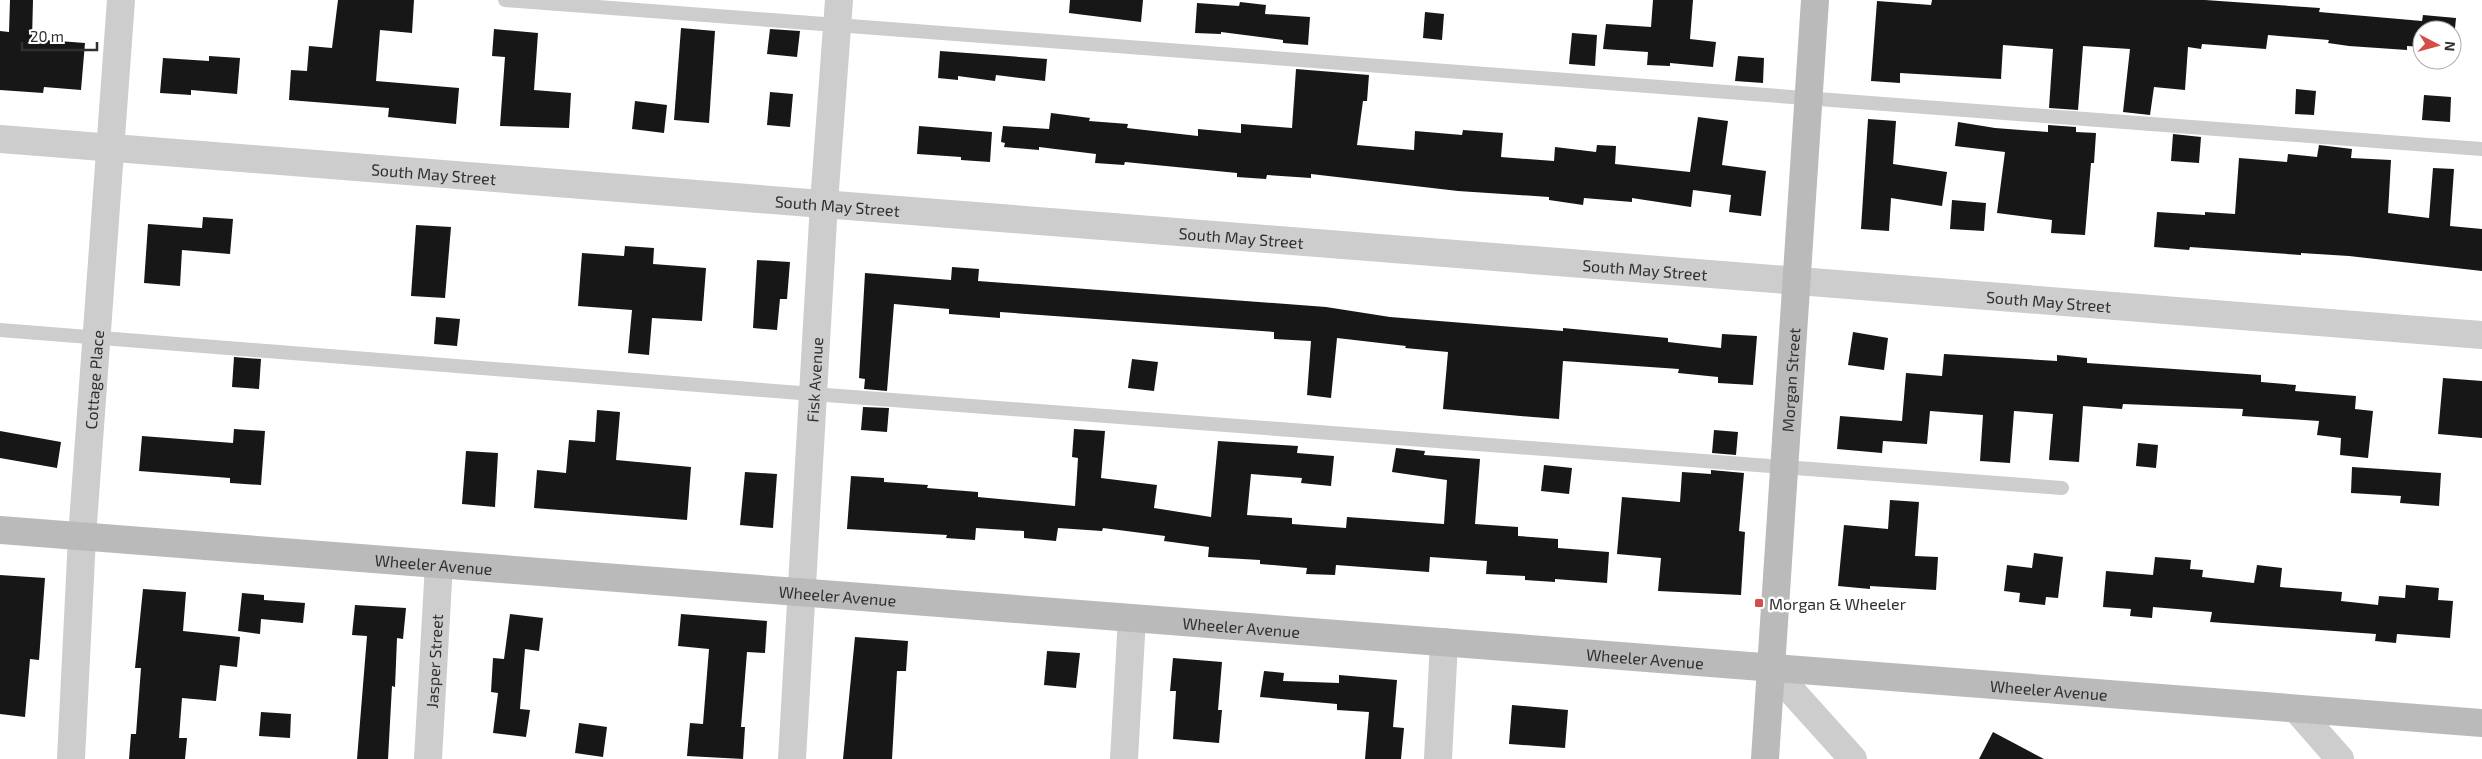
<svg xmlns="http://www.w3.org/2000/svg" width="2482" height="759" viewBox="0 0 2482 759" font-family="'Exo 2',sans-serif">
  <style>
    .building { fill: #171717 }
    .lines { fill: none; stroke-linecap: round; stroke-linejoin: round }
    .lane { stroke: #cdcdcd; stroke-width: 14 }
    .street { stroke: #cdcdcd; stroke-width: 28 }
    .secondary { stroke: #bababa; stroke-width: 28 }
    .poi-dot { fill: #d34e46; stroke: #fff; stroke-width: 2 }
    .labels { text-anchor: middle; dominant-baseline: central; stroke-width: 5; stroke-linejoin: round; paint-order: stroke }
    .street-label { font-size: 16px; fill: #303030; stroke: #fff }
    .poi-label { font-size: 16px; fill: #303030; stroke: #fff; text-anchor: start }
  </style>
  <rect width="100%" height="100%" fill="#fff"/>
  <!-- building -->
  <g class="building">
    <path d="M10,0H33L32,39L85,43L81,90L44,87L43,93L0,90V31L9,32Z"/>
    <path d="M338,0H414L412,33L380,30L376,81L459,88L456,124L388,117L389,108L289,100L291,70L307,71L309,46L332,48Z"/>
    <path d="M1070,0H1143L1141,22L1069,13Z"/>
    <path d="M1653,0H1693L1690,39L1716,42L1713,67L1670,63V66L1647,65L1648,52L1603,49L1606,24L1651,27Z"/>
    <path d="M1932,0H2205L2320,8L2319,12L2422,21L2423,15L2456,18L2453,49L2452,30H2422V47L2407,46V50L2349,46L2328,43L2329,40L2268,35L2266,49L2202,44L2201,49L2188,47L2185,90L2154,87L2150,115L2123,112L2130,49L2083,46L2078,110L2049,108L2053,49L2003,45L2001,79L1900,73V83L1871,81L1877,1L1931,5Z"/>
    <path d="M1240,2L1266,5L1265,14L1310,17L1308,45L1283,43V40L1221,32V34L1195,33L1197,3L1239,6Z"/>
    <path d="M1425,12L1444,14L1442,40L1423,38Z"/>
    <path d="M681,28L715,31L709,123L674,120Z"/>
    <path d="M494,29L538,33L534,90L571,93L569,128L500,126L505,57L492,56Z"/>
    <path d="M770,29L800,31L797,57L767,54Z"/>
    <path d="M1572,33L1597,35L1595,66L1569,64Z"/>
    <path d="M940,51L1047,59L1045,81L996,75L995,81L958,76V80L938,78Z"/>
    <path d="M209,56L240,58L237,94L191,90V95L160,93L163,58L209,61Z"/>
    <path d="M1738,56L1764,58L1763,83L1735,81Z"/>
    <path d="M1296,69L1369,75L1367,101H1363L1357,145L1414,150L1415,131L1462,135L1463,130L1503,133L1501,157L1554,161L1555,147L1596,152L1597,145L1616,146L1615,164L1690,172L1698,117L1728,121L1722,165L1766,171L1761,216L1729,212L1731,195L1693,190L1691,207L1632,198V202L1584,198L1583,205L1549,200V197L1458,191L1311,174V178L1267,175L1266,179L1237,177V173L1125,162L1124,165L1095,163L1096,154L1039,147V150L1004,147L1005,143L1001,142L1003,126L1049,129L1051,113L1090,118L1089,121L1128,124L1127,128L1198,136V129L1241,133V124L1292,128Z"/>
    <path d="M2296,89L2316,91L2314,115L2295,114Z"/>
    <path d="M770,92L793,94L790,127L767,125Z"/>
    <path d="M2424,95L2451,97L2450,122L2422,120Z"/>
    <path d="M635,101L667,105L664,133L632,129Z"/>
    <path d="M1868,119L1896,121L1893,164L1947,172L1942,206L1891,198L1889,231L1861,229Z"/>
    <path d="M1958,122L1995,128L2048,132V125L2076,127V132L2096,133L2094,163H2091L2085,235L2051,233L2052,220L1997,213L2005,152L1955,146Z"/>
    <path d="M919,126L992,132L990,162L961,160V157L917,154Z"/>
    <path d="M2173,134L2201,137L2199,163L2171,161Z"/>
    <path d="M2319,145L2352,149L2351,158L2391,160L2388,213L2429,218L2433,168L2454,169L2450,226L2482,229V271L2349,256L2301,253V255L2190,247L2189,250L2154,247L2157,212L2205,215V212L2235,214L2239,158L2287,162L2288,154L2317,157Z"/>
    <path d="M1952,200L1986,203L1984,231L1950,229Z"/>
    <path d="M203,217L233,219L230,254L182,250L180,286L144,283L148,224L202,228Z"/>
    <path d="M416,225L451,227L445,298L411,296Z"/>
    <path d="M625,246L654,248L653,264L706,268L702,321L652,318L649,355L628,353L632,310L578,306L582,253L624,256Z"/>
    <path d="M757,260L790,262L787,299H780L777,330L753,328Z"/>
    <path d="M952,267L979,269L978,281L1326,307L1390,317L1501,326L1563,331V328L1668,338V342L1721,348L1722,334L1757,336L1753,385L1718,383V377L1678,373L1679,369L1563,361L1559,419L1533,417L1443,409L1448,352L1405,348L1406,346L1337,338L1331,398L1307,395L1311,341L1274,339V332L1000,312V318L949,314V309L894,304L887,391L864,389L865,379L859,378L865,273L951,280Z"/>
    <path d="M436,317L460,319L457,346L434,344Z"/>
    <path d="M1853,332L1888,338L1884,370L1848,365Z"/>
    <path d="M1944,354L2057,361V355L2087,358V363L2261,375V382L2296,385L2295,391L2356,396L2355,409L2373,411L2368,458L2340,455L2341,438L2317,435L2319,421L2242,416L2243,409L2123,404L2122,409L2083,406L2079,462L2049,460L2053,414L2014,411L2010,463L1980,461L1983,415L1930,411L1927,444L1883,441L1882,453L1837,449L1840,416L1902,421L1906,373L1942,376Z"/>
    <path d="M234,357L261,359L259,389L232,387Z"/>
    <path d="M1132,359L1158,362L1154,391L1128,388Z"/>
    <path d="M2443,378L2482,381V438L2438,434Z"/>
    <path d="M863,407L889,408L887,432L861,430Z"/>
    <path d="M597,410L620,412L616,460L691,467L687,520L534,508L537,470L566,473L569,440L595,442Z"/>
    <path d="M234,429L265,431L261,485L230,483V478L139,471L142,436L233,443Z"/>
    <path d="M1074,429L1105,431L1101,478L1157,485L1154,508L1211,517L1218,441L1298,446L1297,453L1334,456L1331,486L1301,483L1302,478L1251,474L1247,515L1292,518V524L1346,528L1347,517L1444,524L1447,480L1392,472L1396,448L1425,451L1424,455L1480,459L1475,524L1518,527V536L1558,539V548L1609,552L1607,583L1555,579V582L1525,580V576L1486,574L1487,561L1430,557L1429,572L1336,565L1335,575L1306,574L1307,568L1260,564V560L1208,557L1209,547L1164,541L1165,536L1103,528L1102,531L1058,528L1056,541L1024,538V531L976,528L975,540L946,538L947,535L847,529L851,476L884,478V482L928,485L927,488L978,492V497L1075,506L1078,458L1072,457Z"/>
    <path d="M1714,430L1738,432L1736,455L1712,453Z"/>
    <path d="M0,431L61,442L57,468L0,458Z"/>
    <path d="M2138,443L2158,445L2156,468L2136,466Z"/>
    <path d="M466,451L498,453L495,507L462,504Z"/>
    <path d="M1544,465L1572,468L1569,494L1541,491Z"/>
    <path d="M2352,467L2441,473L2439,506L2400,503L2401,496L2351,493Z"/>
    <path d="M1711,470L1744,473L1739,531L1745,532L1741,595L1658,591L1661,558L1617,554L1622,497L1680,502L1682,472L1711,474Z"/>
    <path d="M745,472L777,474L773,528L740,525Z"/>
    <path d="M1890,500L1919,502L1915,556L1938,557L1936,590L1870,586V589L1838,586L1844,525L1888,529Z"/>
    <path d="M2034,553L2063,557L2058,598L2046,597L2045,605L2019,602L2020,593L2004,591L2007,565L2032,568Z"/>
    <path d="M2155,557L2191,560L2190,569L2203,570L2202,577L2254,583L2257,565L2282,568L2280,587L2342,592L2341,601L2378,605L2379,596L2405,598L2406,585L2439,588L2438,600L2453,601L2450,638L2397,634L2396,643L2375,641L2376,634L2210,622L2212,612L2153,607L2152,618L2130,616L2131,609L2103,607L2106,571L2153,575Z"/>
    <path d="M0,575L45,578L39,660L30,659L25,717L0,714Z"/>
    <path d="M143,589L186,592L183,631L240,637L237,667L220,665L216,701L182,698L179,738H187L185,759H129L131,734H136L141,668H135Z"/>
    <path d="M242,593L264,595V600L305,603L303,623L261,619L260,634L238,631Z"/>
    <path d="M355,605L406,608L403,639L397,638L395,687L392,686L388,759H357L367,636L352,635Z"/>
    <path d="M510,614L543,618L539,651L525,649L520,709L530,710L526,737L493,733L498,693L491,692L493,658L504,659Z"/>
    <path d="M681,614L767,621L765,653L747,652L741,727H745L743,759L687,756L690,723L703,724L709,649L678,646Z"/>
    <path d="M855,637L908,641L906,671H897L892,759H843Z"/>
    <path d="M1047,651L1080,653L1076,688L1044,685Z"/>
    <path d="M1173,658L1222,662L1218,710H1222L1219,743L1173,739L1176,691H1170Z"/>
    <path d="M1264,671L1284,673L1283,681L1339,683V675L1397,680L1393,727L1404,728L1401,759H1365L1369,712L1337,710V704L1260,697Z"/>
    <path d="M1512,705L1568,710L1565,748L1509,744Z"/>
    <path d="M261,712L291,714L290,738L259,736Z"/>
    <path d="M579,723L607,727L603,757L575,753Z"/>
    <path d="M1993,732L2044,759H1979Z"/>
  </g>
  <g class="lines">
    <!-- lane -->
    <g class="lane">
      <path d="M505,0L2482,149"/>
      <path d="M0,330L813,394L2062,488"/>
    </g>
    <!-- street -->
    <g class="street">
      <path id="s1" d="M0,139L2482,335"/>
      <path d="M1771,668L1853,759"/>
      <path d="M2296,709L2340,759"/>
      <path id="s2" d="M71,759L82,537L121,0"/>
      <path id="s3" d="M428,759L439,564"/>
      <path id="s4" d="M792,759L824,203L839,0"/>
      <path d="M1124,759L1132,618"/>
      <path d="M1438,759L1444,642"/>
    </g>
    <!-- secondary -->
    <g class="secondary">
      <path id="s5" d="M0,530L2482,723"/>
      <path id="s6" d="M1765,759L1815,0"/>
    </g>
  </g>
  <!-- markers -->
  <rect class="poi-dot" x="1754" y="598" width="10" height="10" rx="2.5"/>
  <g class="labels">
    <!-- street labels -->
    <g class="street-label">
      <text stroke="none"><textPath href="#s1" startOffset="435">South May Street</textPath></text>
      <text stroke="none"><textPath href="#s1" startOffset="840">South May Street</textPath></text>
      <text stroke="none"><textPath href="#s1" startOffset="1245">South May Street</textPath></text>
      <text stroke="none"><textPath href="#s1" startOffset="1650">South May Street</textPath></text>
      <text stroke="none"><textPath href="#s1" startOffset="2055">South May Street</textPath></text>
      <text stroke="none"><textPath href="#s2" startOffset="380">Cottage Place</textPath></text>
      <text stroke="none"><textPath href="#s4" startOffset="380">Fisk Avenue</textPath></text>
      <text stroke="none"><textPath href="#s6" startOffset="380">Morgan Street</textPath></text>
      <text stroke="none"><textPath href="#s5" startOffset="435">Wheeler Avenue</textPath></text>
      <text stroke="none"><textPath href="#s5" startOffset="840">Wheeler Avenue</textPath></text>
      <text stroke="none"><textPath href="#s5" startOffset="1245">Wheeler Avenue</textPath></text>
      <text stroke="none"><textPath href="#s5" startOffset="1650">Wheeler Avenue</textPath></text>
      <text stroke="none"><textPath href="#s3" startOffset="98">Jasper Street</textPath></text>
      <text stroke="none"><textPath href="#s5" startOffset="2055">Wheeler Avenue</textPath></text>
    </g>
    <!-- poi labels -->
    <g class="poi-label">
      <text x="1769" y="603">Morgan &amp; Wheeler</text>
    </g>
  </g>
  <!-- north arrow -->
  <g transform="translate(2437 45) rotate(96)"><circle r="24" fill="#ffffff" stroke="#acacac"/>
  <path d="M0-4L9 19L0 12L-9 19Z" fill="#d34e46"/>
  <text y="-8" font-size="14" font-weight="bold" text-anchor="middle" fill="#303030">N</text>
  </g>
  <!-- scale -->
  <path d="M22 42v8h75v-8" fill="none" stroke="#303030" stroke-width="2.5"/>
  <text x="30" y="42" font-size="15" fill="#303030" stroke="#ffffff" stroke-width="4" paint-order="stroke">20 m</text>
</svg>
